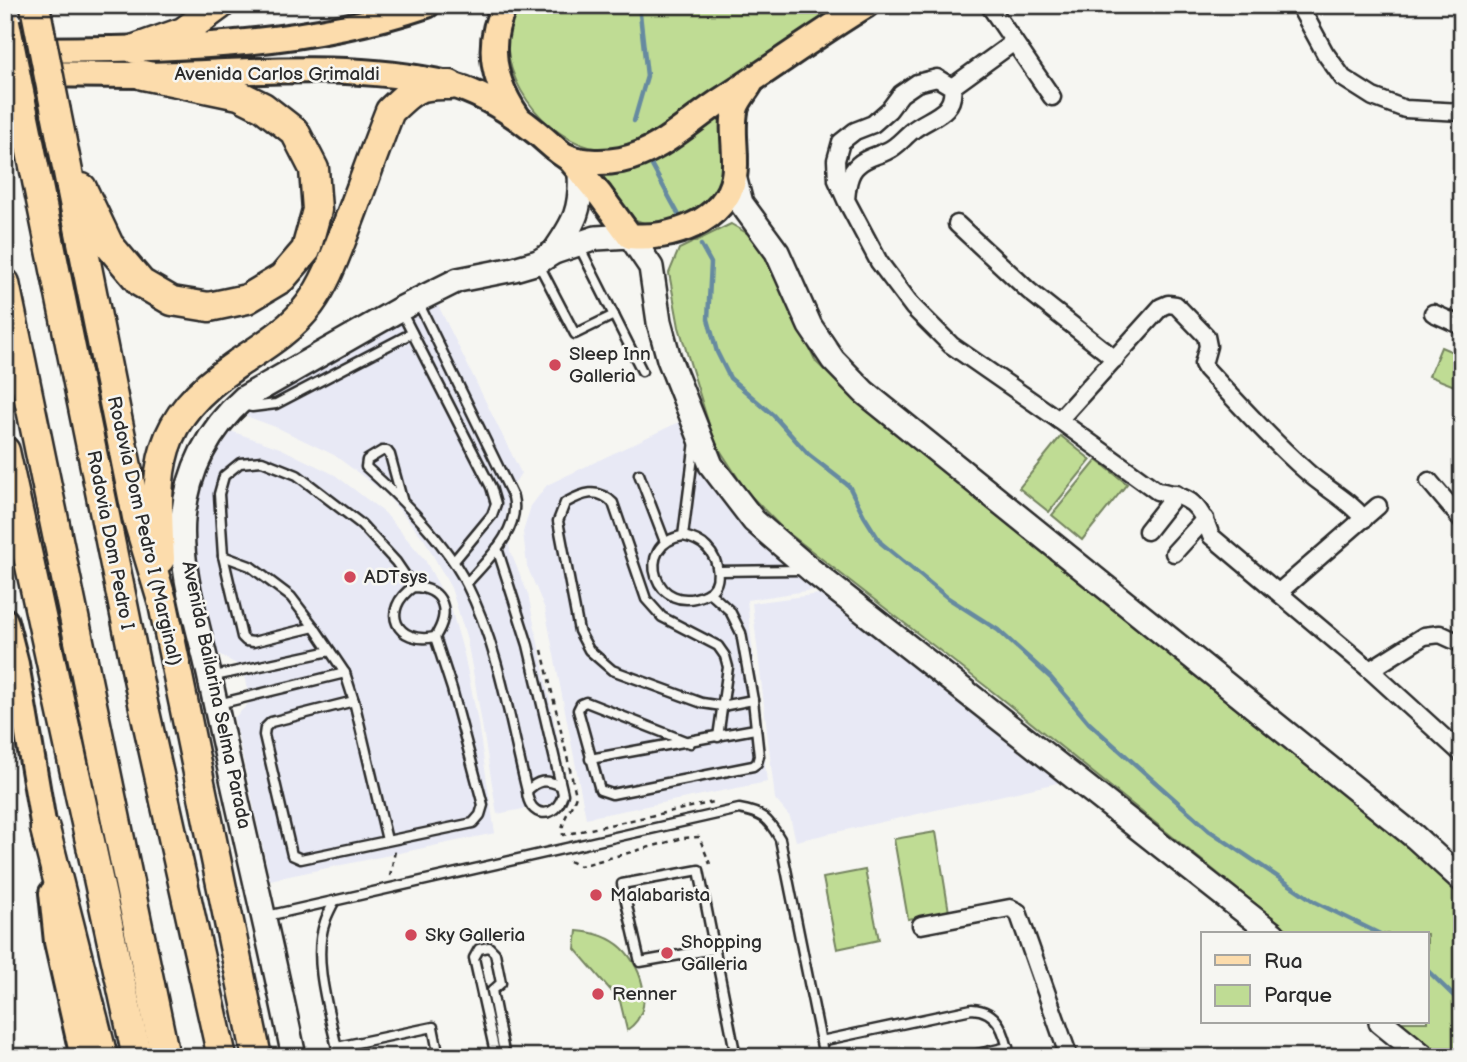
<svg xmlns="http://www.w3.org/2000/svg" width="1467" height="1062" viewBox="0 0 1467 1062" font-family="'Balsamiq Sans',sans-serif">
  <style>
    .built { fill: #e8e9f5 }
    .green { fill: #bfdc94; stroke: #758460; stroke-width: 2 }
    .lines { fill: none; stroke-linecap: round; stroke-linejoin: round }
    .stream { stroke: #668aa0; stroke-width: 4.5 }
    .lane-casing { stroke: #2b2b2b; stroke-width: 13 }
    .street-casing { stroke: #2b2b2b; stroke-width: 21 }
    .secondary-casing { stroke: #2b2b2b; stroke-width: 28 }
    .primary-casing { stroke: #2b2b2b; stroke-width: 30 }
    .highway-casing { stroke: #2b2b2b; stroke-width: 33 }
    .path { stroke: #2b2b2b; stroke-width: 2.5; stroke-dasharray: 5 5; stroke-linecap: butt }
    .lane { stroke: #f6f6f2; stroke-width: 8 }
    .street { stroke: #f6f6f2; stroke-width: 16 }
    .secondary { stroke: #f6f6f2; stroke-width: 23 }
    .primary { stroke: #fcdcac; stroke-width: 24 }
    .highway { stroke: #fcdcac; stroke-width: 28 }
    .highway-bridge-casing { stroke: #2b2b2b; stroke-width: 33; stroke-linecap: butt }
    .highway-bridge { stroke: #fcdcac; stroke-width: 28 }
    .poi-dot { fill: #d1495b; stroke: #f6f6f2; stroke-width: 2.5 }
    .labels { text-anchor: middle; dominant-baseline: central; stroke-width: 5; stroke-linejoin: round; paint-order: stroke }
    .street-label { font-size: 19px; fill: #2b2b2b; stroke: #f6f6f2 }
    .poi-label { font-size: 19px; fill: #2b2b2b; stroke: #f6f6f2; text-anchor: start }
  </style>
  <rect width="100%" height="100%" fill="#f6f6f2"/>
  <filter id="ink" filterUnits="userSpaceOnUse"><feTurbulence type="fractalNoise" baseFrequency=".0143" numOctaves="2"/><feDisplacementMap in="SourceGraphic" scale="14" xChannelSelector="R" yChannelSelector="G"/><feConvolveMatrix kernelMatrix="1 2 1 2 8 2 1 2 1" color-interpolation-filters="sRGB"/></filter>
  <g filter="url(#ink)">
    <!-- built -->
    <g class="built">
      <path d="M432,293L521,473L511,489L506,511L510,551L528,594L570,800L497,814L475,682L466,636L451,588L424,539L384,492L334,455L278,428L222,407Z"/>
      <path d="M681,421L702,469L747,531L819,589L747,600L767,782L586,818L545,609L527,566L523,532L531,506L547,485Z"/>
      <path d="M222,428L280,448L335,475L385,513L425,560L451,608L464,654L477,717L495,833L270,880L234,718L250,702L243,668L217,653L195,571L186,519Z"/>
      <path d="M827,593L1066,781L796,841L790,817L775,799L752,603Z"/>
    </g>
    <!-- green -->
    <g class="green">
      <path d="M517,5H842L653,140C631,146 612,153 589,147C535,132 486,59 517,5Z"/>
      <path d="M732,100L726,171L714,196L693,216L649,225L636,220L630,217L596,168Z"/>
      <path d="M731,224L757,239L816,362L864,408L1317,774L1418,852L1462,897V1057H1444L1401,1022H1427V934H1293L993,692L782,528L747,492L714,441L679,327L669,273L679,249Z"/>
      <path d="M1441,347L1462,356V389L1429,376Z"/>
      <path d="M1061,436L1091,460L1049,512L1019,488Z"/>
      <path d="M1097,460L1127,484L1082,540L1052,515Z"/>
      <path d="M936,832L949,912L908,919L894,839Z"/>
      <path d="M865,870L879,940L837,949L823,878Z"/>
      <path d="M577,931C593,932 610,937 622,948C644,969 655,1011 627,1030L620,1001L575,949Z"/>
    </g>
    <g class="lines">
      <!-- stream -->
      <g class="stream">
        <path d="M634,121L647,76L639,5"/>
        <path d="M651,164L680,217"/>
        <path d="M701,245L711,263L708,319L717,352L730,378L773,415L808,454L849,486L864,516L881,543L948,598L998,630L1051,678L1089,723L1210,831L1315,902L1380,934"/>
        <path d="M1427,970L1462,1004"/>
      </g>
      <defs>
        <g id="lane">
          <path d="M579,246L642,371"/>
          <path d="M538,263L575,334L614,315"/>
          <path d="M418,302L513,497C521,530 487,560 467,583"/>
          <path d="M401,311L491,487L496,504L492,515L454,561"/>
          <path d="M243,405L252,407L276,404L412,333"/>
          <path d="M639,474L665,542"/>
          <path d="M402,499L390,455L387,451H382L367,460L366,467C402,499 446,542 467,585C499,648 510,723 527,791C528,818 556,821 563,794L528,645L497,548"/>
          <path d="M683,536C692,538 701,541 707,548C719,560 724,586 706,594C655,619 632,543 683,536Z"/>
          <path d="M683,536L695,441"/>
          <path d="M223,556L250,566L291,597L314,627L345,673L354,701L387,840"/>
          <path d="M719,571L803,570"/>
          <path d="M413,587C445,588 451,612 435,637C396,645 380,610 413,587Z"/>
          <path d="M314,627L253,642L246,641L242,637L223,556L219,494L224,476L240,463L262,461L297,475L361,524L396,562L413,587"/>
          <path d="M210,677L330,651"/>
          <path d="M354,701L271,722L265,728L264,735L292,855L301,859L473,823L480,815L483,805L452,689L435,637"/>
          <path d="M218,704L345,673"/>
          <path d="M718,737L728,667L725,656L718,646L662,617L646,599L613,503C598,487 583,493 565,503L558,521L579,631L589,650L612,670L702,703L722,706L753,700"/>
          <path d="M690,743L586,702L581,704L578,710L600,790L612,794L753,766L757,763L759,756L753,700L741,633L730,611L710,593"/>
          <path d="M590,759L755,729"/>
          <path d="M527,791C538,780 545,779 559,785"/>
          <path d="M334,902C331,908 327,915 325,922C311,960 331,1018 339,1057"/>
          <path d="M267,916L739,809C762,813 768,818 780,839L824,1057"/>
          <path d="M714,949L640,962L622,884L699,870L736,1057"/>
          <path d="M821,1041L972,1009C999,1010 1005,1034 1010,1057"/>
          <path d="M337,1047L433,1027L439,1057"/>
          <path d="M496,1057L474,958L479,949L489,947L495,953L501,983L492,991L505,1057"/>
          <path d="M964,1057L1008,1047"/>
        </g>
        <g id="street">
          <path d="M989,5L1052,97"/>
          <path d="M1299,5L1325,53L1343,78L1373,97L1405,109L1462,112"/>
          <path d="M952,87L1014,42"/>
          <path d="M846,200C847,189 848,173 858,165C866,157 877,156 887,151C898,146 903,138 912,131C929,117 956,114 952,87L937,78L917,83L901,94L889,110L873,124L855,131L841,142L836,160L837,180L846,200L879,262L913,307L951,345L1059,420L1157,491C1190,496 1200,504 1211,536L1370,670L1462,754"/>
          <path d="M957,224L1029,291L1115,359"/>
          <path d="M1433,313L1462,326"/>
          <path d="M1059,420L1161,307L1168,304L1176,305L1206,336L1208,346L1203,364L1206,369C1238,403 1270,439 1305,470C1324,488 1347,498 1364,519"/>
          <path d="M1429,481L1462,520"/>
          <path d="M1147,531L1176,494"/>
          <path d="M1174,553L1205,519"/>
          <path d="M1279,592L1378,506"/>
          <path d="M1370,670L1424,636L1440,634L1462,644"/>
          <path d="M921,925L1010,908L1018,912L1069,1057"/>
        </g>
        <g id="secondary">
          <path d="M734,176L741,203L777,252L810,326L833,360L864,392L1415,837L1462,880"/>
          <path d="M554,252C575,222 582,209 580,172"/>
          <path d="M1381,1022L1424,1057"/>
          <path d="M294,1057C268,929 236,802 209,674C198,624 179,570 183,518C188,470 208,430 244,398L400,309L458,280L514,269L538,262L554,252L596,238L630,236L651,267L659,322L669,359L711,465L754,521L811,570L1273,934"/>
        </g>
        <g id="primary">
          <path d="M505,5C485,44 493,81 517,116"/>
          <path d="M5,50C148,49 291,51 427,5"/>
          <path d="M5,74C51,74 97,75 143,75C244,73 348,61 448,84C479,92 511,112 536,132C545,139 558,153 569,158C584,163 606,163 621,160C661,152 691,119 725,98C772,68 818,34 866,5"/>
          <path d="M568,157L600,195L630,236C670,240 725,222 734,177C738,155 730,129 736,107C739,99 746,91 750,84"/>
          <path d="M5,621L16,664L47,846"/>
          <path d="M52,893L57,942L83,1057"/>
        </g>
        <g id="highway">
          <path d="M135,49L183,32L220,5"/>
          <path d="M23,112L143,703L222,1057"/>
          <path d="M56,112L137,517L163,604L257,1057"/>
          <path d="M82,188L109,245L141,283L172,301L209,307L247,299L282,278L306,250L317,210L314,169L295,132L263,107L239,95L143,75"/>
          <path d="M5,283L165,1057"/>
          <path d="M5,451L137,1057"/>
          <path d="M160,559C155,467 153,421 237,364C264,346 291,330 310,304C324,285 333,262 341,241C358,198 373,154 390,111C413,89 417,84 450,85"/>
          <path d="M45,829L103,1057"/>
        </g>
      </defs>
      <!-- lane casing -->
      <use href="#lane" class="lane-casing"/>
      <!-- street casing -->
      <use href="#street" class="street-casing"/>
      <!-- secondary casing -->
      <use href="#secondary" class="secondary-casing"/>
      <!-- primary casing -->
      <use href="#primary" class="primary-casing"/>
      <!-- highway casing -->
      <use href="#highway" class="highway-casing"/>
      <!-- path -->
      <g class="path">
        <path d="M542,650L576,795C572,810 560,819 563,835L714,802"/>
        <path d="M569,861L580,866L683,838L699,837L710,864"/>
        <path d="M390,876L395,851"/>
        <path d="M5,1030L10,1057"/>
      </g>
      <!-- lane -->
      <use href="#lane" class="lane"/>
      <!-- street -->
      <use href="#street" class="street"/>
      <!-- secondary -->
      <use href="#secondary" class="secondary"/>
      <!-- primary -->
      <use href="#primary" class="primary"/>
      <!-- highway -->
      <use href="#highway" class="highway"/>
      <defs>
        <g id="highway-bridge">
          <path d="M35,6L56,112"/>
          <path d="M5,22L23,112"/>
        </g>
      </defs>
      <!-- highway-bridge casing -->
      <use href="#highway-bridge" class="highway-bridge-casing"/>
      <!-- highway-bridge -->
      <use href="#highway-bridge" class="highway-bridge"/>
    </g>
  </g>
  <!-- markers -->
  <g class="poi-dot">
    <circle cx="555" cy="365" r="7"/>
    <circle cx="350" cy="577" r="7"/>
    <circle cx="596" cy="895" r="7"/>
    <circle cx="411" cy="935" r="7"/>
    <circle cx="667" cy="953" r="7"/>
    <circle cx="598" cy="994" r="7"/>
  </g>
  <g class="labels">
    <!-- street labels -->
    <g class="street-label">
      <text x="277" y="74">Avenida Carlos Grimaldi</text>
      <text transform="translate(144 531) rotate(77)">Rodovia Dom Pedro I (Marginal)</text>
      <text transform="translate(110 540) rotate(79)">Rodovia Dom Pedro I</text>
      <text transform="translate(216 695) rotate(78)">Avenida Bailarina Selma Parada</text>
    </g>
    <!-- poi labels -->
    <g class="poi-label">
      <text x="569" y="354">Sleep Inn<tspan x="569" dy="22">Galleria</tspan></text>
      <text x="364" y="577">ADTsys</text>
      <text x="610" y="895">Malabarista</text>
      <text x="425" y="935">Sky Galleria</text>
      <text x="681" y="942">Shopping<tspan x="681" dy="22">Galleria</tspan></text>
      <text x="612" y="994">Renner</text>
    </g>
  </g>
  <!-- margin -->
  <rect width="1467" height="1062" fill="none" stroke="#f6f6f2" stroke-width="28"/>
  <rect x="14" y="14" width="1439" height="1034" fill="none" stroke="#2b2b2b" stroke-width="2.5" filter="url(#ink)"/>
  <!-- legend -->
  <rect x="1201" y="932" width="228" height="91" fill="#f6f6f2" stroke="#a5a5a2" stroke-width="2"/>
  <rect x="1215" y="955" width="35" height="10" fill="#fcdcac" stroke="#a5a5a2" stroke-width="2"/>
  <text x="1264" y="968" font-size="21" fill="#2b2b2b">Rua</text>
  <rect x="1215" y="985" width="35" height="21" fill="#bfdc94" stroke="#a5a5a2" stroke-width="2"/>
  <text x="1264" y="1002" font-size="21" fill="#2b2b2b">Parque</text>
</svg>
